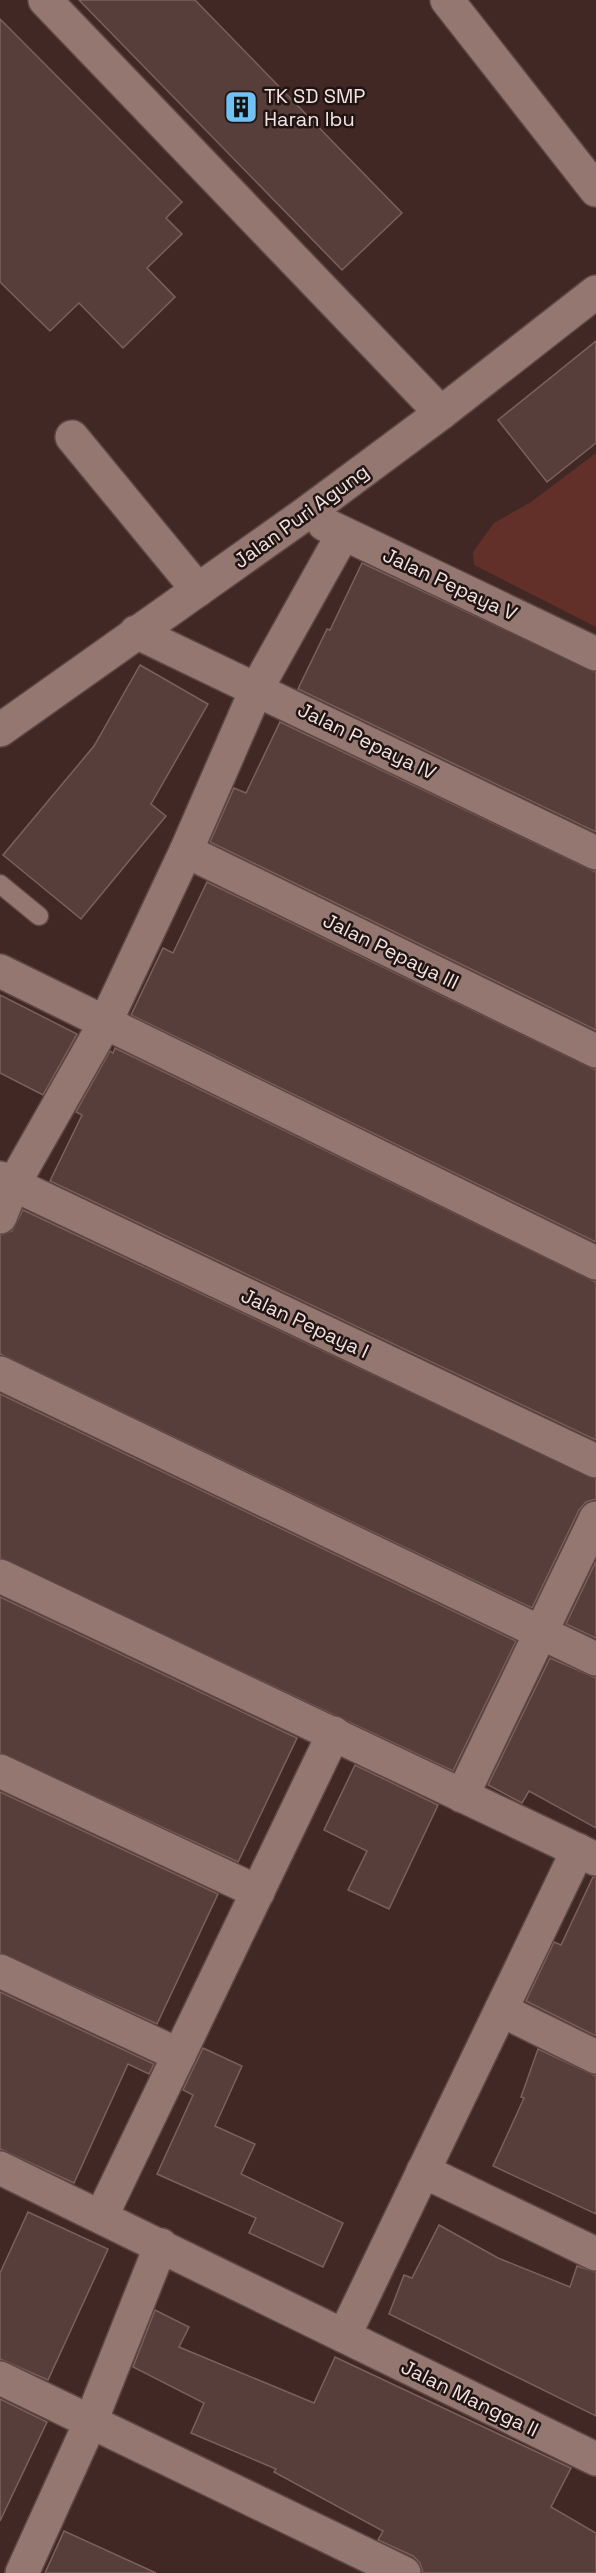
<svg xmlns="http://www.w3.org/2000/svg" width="596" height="2573" viewBox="0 0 596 2573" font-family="'Space Grotesk',sans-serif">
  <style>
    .green { fill: #623029 }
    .building { fill: #583e3a; stroke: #7c605b; stroke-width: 1.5 }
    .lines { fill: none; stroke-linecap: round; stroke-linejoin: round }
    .lane-casing { stroke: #5c4744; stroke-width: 21 }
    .street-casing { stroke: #5c4744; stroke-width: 36 }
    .lane { stroke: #957772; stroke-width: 18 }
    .street { stroke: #957772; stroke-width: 33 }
    .labels { text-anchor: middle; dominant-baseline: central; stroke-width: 5; stroke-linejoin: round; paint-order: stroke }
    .poi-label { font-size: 20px; fill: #f3e2e0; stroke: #201513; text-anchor: start }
    .street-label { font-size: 20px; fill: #f3e2e0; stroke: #201513 }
  </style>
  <rect width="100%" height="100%" fill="#412825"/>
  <!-- green -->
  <path class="green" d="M596,453V627L474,565L473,552L494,523L531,502Z"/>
  <!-- building -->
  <g class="building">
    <path d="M79,0H195L402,213L342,270Z"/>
    <path d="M0,19L182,202L166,218L182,234L147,268L175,297L123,348L79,303L50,331L0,282Z"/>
    <path d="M596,341V443L547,482L498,420Z"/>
    <path d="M362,563L596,672V832L298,689L327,629L330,630Z"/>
    <path d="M140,665L208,704L151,804L166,816L81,919L3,855L94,746Z"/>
    <path d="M280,722L596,872V1030L210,842L234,788L246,793Z"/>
    <path d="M207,882L596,1070V1242L131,1015L163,948L173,953Z"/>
    <path d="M0,995L77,1034L43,1095L0,1073Z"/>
    <path d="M115,1048L596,1282V1440L50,1181L82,1115L76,1112L110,1051L113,1053Z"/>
    <path d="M23,1210L596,1479V1499L586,1502L579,1510L532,1608L0,1354V1235L12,1231Z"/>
    <path d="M0,1394L516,1641L453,1771L0,1558Z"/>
    <path d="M596,1561V1638L566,1624Z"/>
    <path d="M0,1597L297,1738L238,1862L0,1753Z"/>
    <path d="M550,1658L596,1678V1828L529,1791L522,1803L488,1785Z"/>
    <path d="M355,1765L438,1805L389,1909L348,1890L367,1851L324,1830Z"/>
    <path d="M0,1792L218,1894L157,2024L0,1953Z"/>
    <path d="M593,1877H596V2036L526,2001L554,1942L561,1945Z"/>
    <path d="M0,1992L154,2064L149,2074L128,2064L74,2183L0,2149Z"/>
    <path d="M203,2048L242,2066L215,2126L255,2144L241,2174L343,2223L323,2267L249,2233L256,2218L157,2174L193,2095L183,2090Z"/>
    <path d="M538,2049L596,2076V2214L493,2166L524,2098L521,2097Z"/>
    <path d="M28,2212L108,2249L48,2380L0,2359V2273Z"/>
    <path d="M439,2225L498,2258L570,2287L577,2266L596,2272V2416L389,2314L404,2275L412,2278Z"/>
    <path d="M155,2310L189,2327L179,2347L314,2403L335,2357L571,2468L551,2507L596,2533V2573H423L420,2563L413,2556L378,2540L383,2531L274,2472L276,2469L191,2433L204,2403L133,2367Z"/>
    <path d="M0,2399L47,2422L0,2521Z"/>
    <path d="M64,2531L156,2573H45Z"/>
  </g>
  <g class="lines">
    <defs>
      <path id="lane" d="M0,884L39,916"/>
      <g id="street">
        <path d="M45,0L441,413"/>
        <path d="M447,0L596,190"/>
        <path d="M72,437L198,590"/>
        <path d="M324,524L596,654"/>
        <path d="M136,632L596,853"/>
        <path d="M0,730L305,514L441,413L596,292"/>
        <path d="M186,851L596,1051"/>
        <path d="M0,971L596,1263"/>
        <path d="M0,1178L596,1461"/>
        <path d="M0,1217L13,1185L105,1023L186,851L257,688L343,534"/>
        <path d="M0,1373L596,1659"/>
        <path d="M0,1576L596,1859"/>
        <path d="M0,1771L258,1892"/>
        <path d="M462,1796L596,1518"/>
        <path d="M0,1971L179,2055"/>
        <path d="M501,2010L596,2057"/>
        <path d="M0,2168L596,2459"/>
        <path d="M423,2171L596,2254"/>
        <path d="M101,2217L334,1733"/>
        <path d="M344,2336L578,1850"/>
        <path d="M0,2378L404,2573"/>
        <path d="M22,2573L91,2421L161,2245"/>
      </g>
    </defs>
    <!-- lane casing -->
    <use href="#lane" class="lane-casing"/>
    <!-- street casing -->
    <use href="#street" class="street-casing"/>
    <!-- lane -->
    <use href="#lane" class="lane"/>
    <!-- street -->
    <use href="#street" class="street"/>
  </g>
  <!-- icons -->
  <defs>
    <symbol id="building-square" viewBox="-11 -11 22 22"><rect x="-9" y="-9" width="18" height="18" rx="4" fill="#72c1f5" stroke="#201513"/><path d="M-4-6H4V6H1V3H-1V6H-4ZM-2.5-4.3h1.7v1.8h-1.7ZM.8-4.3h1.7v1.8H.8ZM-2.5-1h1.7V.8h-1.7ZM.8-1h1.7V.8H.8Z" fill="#111"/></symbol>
  </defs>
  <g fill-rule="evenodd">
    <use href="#building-square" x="222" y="88" width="38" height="38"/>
  </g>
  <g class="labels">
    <!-- poi labels -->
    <g class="poi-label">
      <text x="264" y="96">TK SD SMP<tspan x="264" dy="23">Haran Ibu</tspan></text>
    </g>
    <!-- street labels -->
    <g class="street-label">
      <text transform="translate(301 516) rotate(-36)">Jalan Puri Agung</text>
      <text transform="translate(450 584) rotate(25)">Jalan Pepaya V</text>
      <text transform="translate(367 741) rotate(26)">Jalan Pepaya IV</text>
      <text transform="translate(391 951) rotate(26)">Jalan Pepaya III</text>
      <text transform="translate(305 1323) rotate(25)">Jalan Pepaya I</text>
      <text transform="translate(470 2398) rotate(26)">Jalan Mangga II</text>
    </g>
  </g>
</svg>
